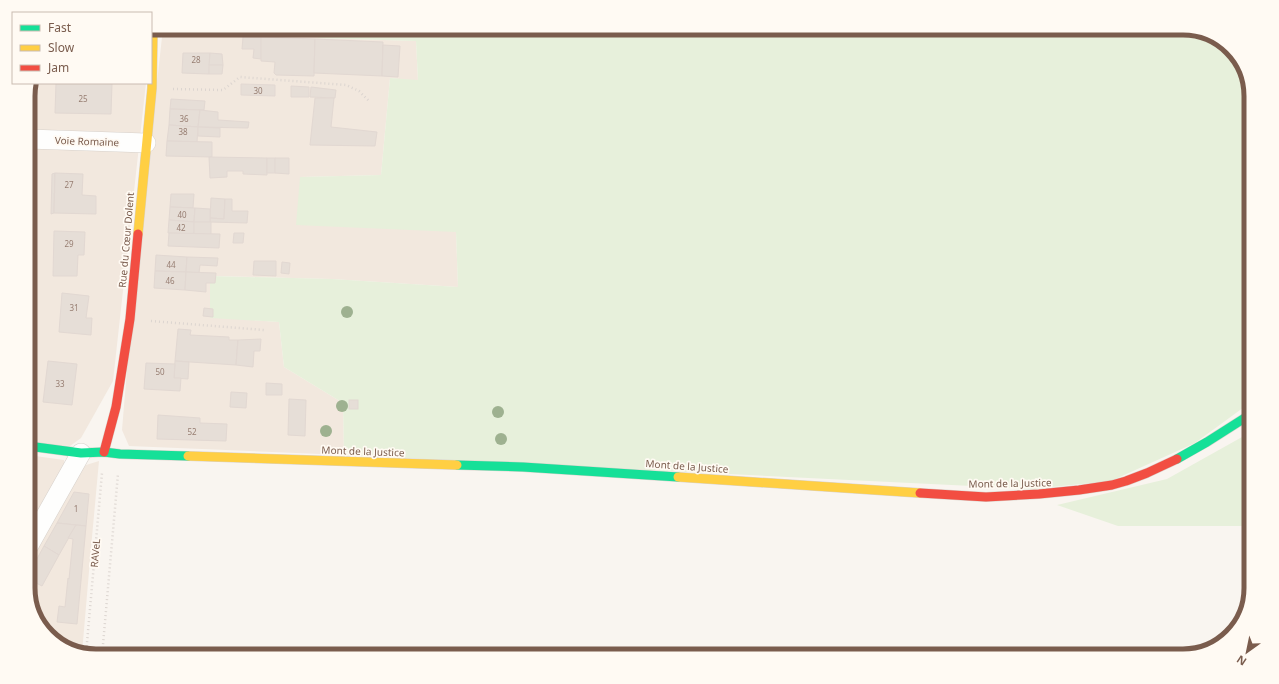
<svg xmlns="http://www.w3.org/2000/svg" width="1279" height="684" viewBox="0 0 1279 684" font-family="'Noto Sans',sans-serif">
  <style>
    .residential { fill: #f2e8de }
    .green { fill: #e7f0db }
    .building { fill: #e6ded7; stroke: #e2d8d2 }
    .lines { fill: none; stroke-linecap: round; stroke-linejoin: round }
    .street-casing { stroke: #d7d1cb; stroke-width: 20 }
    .fast-casing { stroke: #d9d2cb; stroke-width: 10 }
    .slow-casing { stroke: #d9d2cb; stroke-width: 10 }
    .jam-casing { stroke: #d9d2cb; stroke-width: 10 }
    .path { stroke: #dcd5d0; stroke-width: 2.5; stroke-dasharray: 1 3; stroke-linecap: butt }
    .street { stroke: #fefefd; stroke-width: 19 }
    .fast { stroke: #16e098; stroke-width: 9 }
    .slow { stroke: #ffcf43; stroke-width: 9 }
    .jam { stroke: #f24e42; stroke-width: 9 }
    .tree { fill: #9eb190 }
    .labels { text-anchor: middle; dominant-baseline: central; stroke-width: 3.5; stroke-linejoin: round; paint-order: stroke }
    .number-label { font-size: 8px; fill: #977e72 }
    .street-label { font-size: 10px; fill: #7a5c4d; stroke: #fffaf3 }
    .rim { fill: none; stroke: #7a5c4d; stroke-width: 5 }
  </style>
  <rect width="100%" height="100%" fill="#f9f5f0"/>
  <!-- residential -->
  <g class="residential">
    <path d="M163,28H318V38L416,41L418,81L390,78L381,175L300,177L456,232L458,287L332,279L211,276L210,317L279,322L284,367L343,403L344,455L129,446L122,430L132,310Z"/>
    <path d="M32,83H146L113,381L81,438L70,446L28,443V92Z"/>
    <path d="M28,455L64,460L65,467L28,533Z"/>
    <path d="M99,461L91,548L82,653L66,649L40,626L28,592V561L73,481L86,465Z"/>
  </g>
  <!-- green -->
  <g class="green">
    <path d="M318,28H1183L1213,35L1240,59L1251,92V402L1195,443L1111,481L1032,489L344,455L343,403L284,367L279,322L210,318V276L332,279L458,287L456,232L296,225L300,177L381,175L390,78L418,80L416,41L318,38Z"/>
    <path d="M1251,432V526H1118L1057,505L1167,479Z"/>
  </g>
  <!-- building -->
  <g class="building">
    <path d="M225,28H250V37L225,36Z"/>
    <path d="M243,37H261V59L253,58L254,49H242Z"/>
    <path d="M261,37L315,39L314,76L276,75L274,73L275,62L261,61Z"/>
    <path d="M315,39L383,42L382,76L314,73Z"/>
    <path d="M383,45L400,46L398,77L382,76Z"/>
    <path d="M183,53H210L209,74L182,73Z"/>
    <path d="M210,53L222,54L223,65H209Z"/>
    <path d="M209,65H223L222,74H209Z"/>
    <path d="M56,83H112L111,114L55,113Z"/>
    <path d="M241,84L275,85V96L241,95Z"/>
    <path d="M291,86L309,87V97H291Z"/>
    <path d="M311,87L336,90L335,98L310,97Z"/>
    <path d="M315,98H334L331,127L377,132L375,146L310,145Z"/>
    <path d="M171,99L205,101L204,110L170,109Z"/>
    <path d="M170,109L200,110L198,127L169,125Z"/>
    <path d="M200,110L218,112V120L249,122L248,128L198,127Z"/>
    <path d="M169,125L198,127L197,142L167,141Z"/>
    <path d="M198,127L220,128V137L198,136Z"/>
    <path d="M167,141L212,142V157L166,156Z"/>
    <path d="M209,157L267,158V175L243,174V171H227V177L210,178Z"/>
    <rect x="267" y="158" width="8" height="15"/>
    <path d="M275,158H289V174L275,173Z"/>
    <path d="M55,173L54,213L51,214L52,174Z"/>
    <path d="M55,173L83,174L82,195L96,196V214L54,213Z"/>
    <path d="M171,194H194L193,208L170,207Z"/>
    <path d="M211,198L225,199L224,219L210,218Z"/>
    <path d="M225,199H232V211H248L247,223L210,222V218L224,219Z"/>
    <path d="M170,207L195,208L194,222L169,220Z"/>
    <path d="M195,208L210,209V222H194Z"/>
    <path d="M169,220L194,222V234L168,233Z"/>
    <path d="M194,222H211V235L194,234Z"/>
    <path d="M54,231L85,232L84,255H78L77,276H53Z"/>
    <path d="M169,233L220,234L219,248L168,246Z"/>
    <path d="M234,233H244L243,243H233Z"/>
    <path d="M156,255L187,257L186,272L155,271Z"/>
    <path d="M187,257L218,258L217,266L200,265L199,273L186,272Z"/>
    <path d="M254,261H276V276L253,275Z"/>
    <path d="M282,262L290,263L289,274L281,273Z"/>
    <path d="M155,271L186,272L185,290L154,288Z"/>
    <path d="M186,272L216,273L215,283H206V292L185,290Z"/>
    <path d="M62,293L89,296L86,318H92L91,335L59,332Z"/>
    <path d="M204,308L213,309V317L203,316Z"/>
    <path d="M178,329L191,330L190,335L229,337V340H238L236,365L175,361Z"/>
    <path d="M261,339L260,351H254L253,367L236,365L238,340Z"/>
    <path d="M48,361L77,364L72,405L43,402Z"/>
    <path d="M175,361L189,362L188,379L174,378Z"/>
    <path d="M146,363L175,364L174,378H181L180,391L144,389Z"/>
    <path d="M266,383L282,384V395H266Z"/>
    <path d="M231,392L247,393L246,408L230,407Z"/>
    <path d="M289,399L306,400L305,436L288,435Z"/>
    <rect x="349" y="400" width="9" height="9"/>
    <path d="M158,415L200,418V423L227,424L226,441L157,439Z"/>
    <path d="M28,475L35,478L28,490Z"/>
    <path d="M74,492L89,494L86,526L57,523Z"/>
    <path d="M57,523L76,525L59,555L44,546Z"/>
    <path d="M76,525L86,526L77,624L57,622L59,606L65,607L68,578L69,579L73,539L68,538Z"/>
    <path d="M44,546L59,555L42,586L28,579V575Z"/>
  </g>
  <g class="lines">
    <defs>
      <g id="street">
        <path d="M28,139L146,143"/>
        <path d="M28,547L81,453"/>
      </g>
      <g id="fast">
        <path d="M28,446L81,453L104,452L120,454L188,456"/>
        <path d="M1177,459L1207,442L1251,414"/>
        <path d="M457,465L523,467L678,477"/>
      </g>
      <g id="slow">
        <path d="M138,234L152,88L153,28"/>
        <path d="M188,456L457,465"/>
        <path d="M678,477L920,493"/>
      </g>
      <g id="jam">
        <path d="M104,452L116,407L130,319L138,234"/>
        <path d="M920,493L986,497L1039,494L1079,490L1112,485L1126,481L1147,473L1177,459"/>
      </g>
    </defs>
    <!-- street casing -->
    <use href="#street" class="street-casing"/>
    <!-- fast casing -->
    <use href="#fast" class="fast-casing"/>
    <!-- slow casing -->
    <use href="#slow" class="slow-casing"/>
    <!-- jam casing -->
    <use href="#jam" class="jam-casing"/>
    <!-- path -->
    <g class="path">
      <path d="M173,89L223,90L240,77L346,85L359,91L370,102"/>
      <path d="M151,321L264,330"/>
      <path d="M86,654L102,473"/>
      <path d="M102,656L118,474"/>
    </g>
    <!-- street -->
    <use href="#street" class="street"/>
    <!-- fast -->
    <use href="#fast" class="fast"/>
    <!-- slow -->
    <use href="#slow" class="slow"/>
    <!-- jam -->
    <use href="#jam" class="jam"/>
  </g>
  <!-- trees -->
  <g class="tree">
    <circle cx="347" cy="312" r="6"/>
    <circle cx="342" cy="406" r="6"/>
    <circle cx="498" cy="412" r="6"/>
    <circle cx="326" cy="431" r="6"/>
    <circle cx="501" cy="439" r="6"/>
  </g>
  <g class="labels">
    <!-- number labels -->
    <g class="number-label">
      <text x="196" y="59">28</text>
      <text x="258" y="90">30</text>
      <text x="83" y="98">25</text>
      <text x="184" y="118">36</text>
      <text x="183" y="131">38</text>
      <text x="69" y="184">27</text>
      <text x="182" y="214">40</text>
      <text x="181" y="227">42</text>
      <text x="69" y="243">29</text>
      <text x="171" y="264">44</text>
      <text x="170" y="280">46</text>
      <text x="74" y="307">31</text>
      <text x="160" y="371">50</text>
      <text x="60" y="383">33</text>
      <text x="192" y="431">52</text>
      <text x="76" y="508">1</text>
    </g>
    <!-- street labels -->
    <g class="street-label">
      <text transform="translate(87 141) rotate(2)">Voie Romaine</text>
      <text transform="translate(126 240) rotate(-85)">Rue du Cœur Dolent</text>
      <text transform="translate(363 451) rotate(2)">Mont de la Justice</text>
      <text transform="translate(687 466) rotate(4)">Mont de la Justice</text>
      <text transform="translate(1010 483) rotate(-1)">Mont de la Justice</text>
      <text transform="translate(95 553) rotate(-85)">RAVeL</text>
    </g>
  </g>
  <!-- crop -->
  <path d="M0 0H1279V684H0ZM96 35H1183A61 61 0 0 1 1244 96V588A61 61 0 0 1 1183 649H96A61 61 0 0 1 35 588V96A61 61 0 0 1 96 35Z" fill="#fffaf3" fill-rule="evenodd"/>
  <path class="rim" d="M96 35H1183A61 61 0 0 1 1244 96V588A61 61 0 0 1 1183 649H96A61 61 0 0 1 35 588V96A61 61 0 0 1 96 35Z"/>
  <!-- legend -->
  <rect x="12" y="12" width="140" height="72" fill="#fffaf3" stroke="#cabbb1"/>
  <rect x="20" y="25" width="20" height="6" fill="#16e098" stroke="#cabbb1"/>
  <text x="48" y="32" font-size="12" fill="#7a5c4d">Fast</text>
  <rect x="20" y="45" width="20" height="6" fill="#ffcf43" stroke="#cabbb1"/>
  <text x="48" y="52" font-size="12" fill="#7a5c4d">Slow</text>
  <rect x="20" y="65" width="20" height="6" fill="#f24e42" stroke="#cabbb1"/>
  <text x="48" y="72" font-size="12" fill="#7a5c4d">Jam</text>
  <!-- north arrow -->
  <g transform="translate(1247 652) rotate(213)" stroke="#fffaf3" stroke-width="3" paint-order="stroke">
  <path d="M0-3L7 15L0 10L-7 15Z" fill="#7a5c4d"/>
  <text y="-6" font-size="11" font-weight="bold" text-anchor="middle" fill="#7a5c4d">N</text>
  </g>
</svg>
